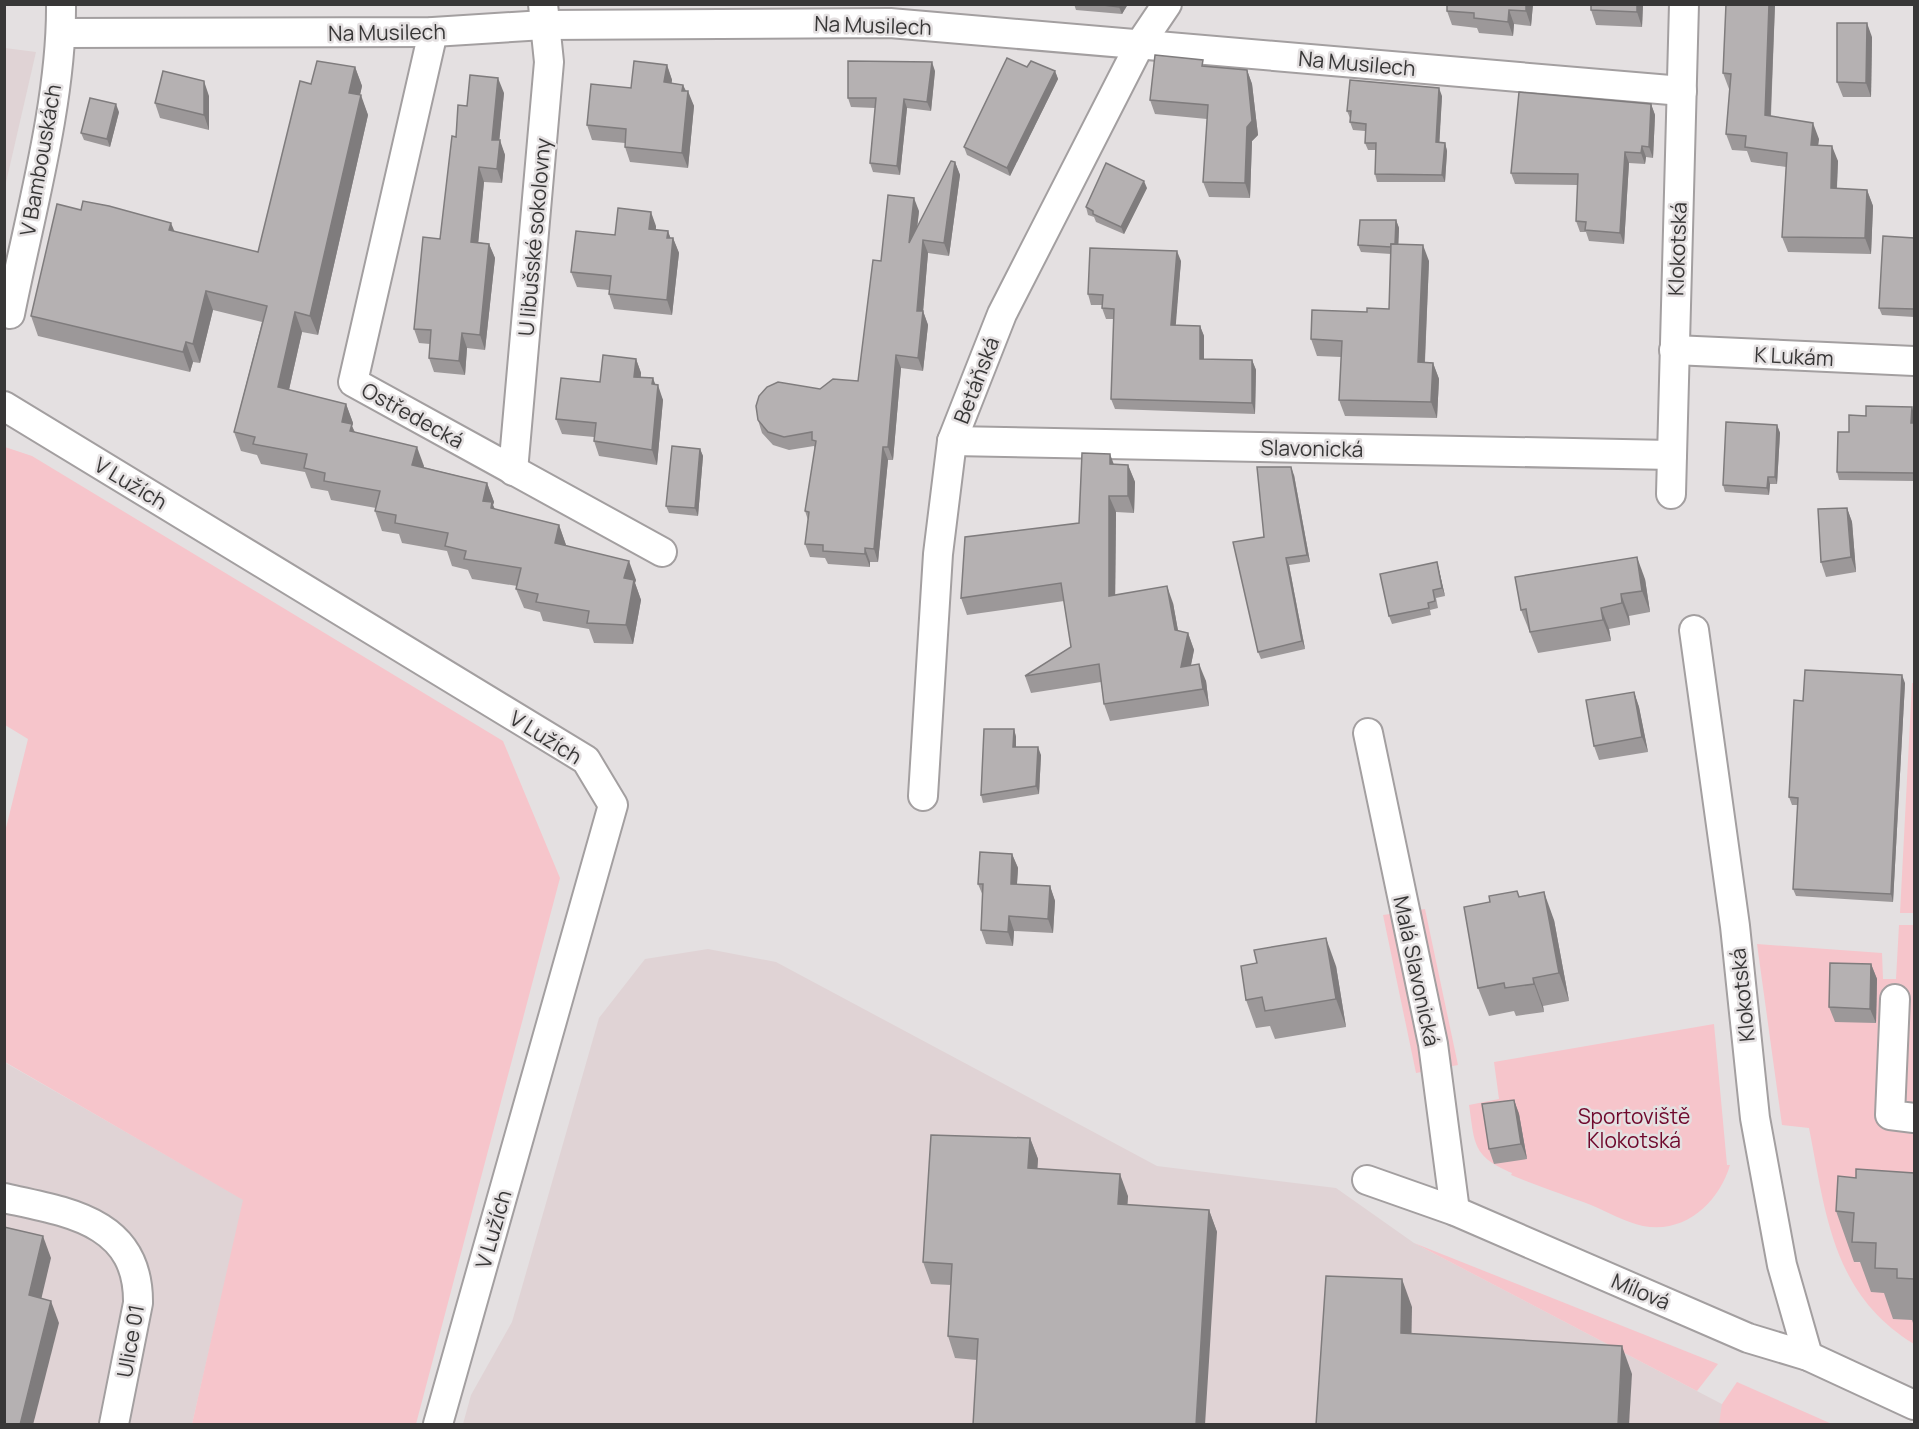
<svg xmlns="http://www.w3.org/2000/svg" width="1919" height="1429" viewBox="0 0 1919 1429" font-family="Manrope,sans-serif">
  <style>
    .built { fill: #e0d3d5 }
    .green { fill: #f6c5cb }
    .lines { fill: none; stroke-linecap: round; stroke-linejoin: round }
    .street-casing { stroke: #a39fa0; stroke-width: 32 }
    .street { stroke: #fff; stroke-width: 28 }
    .wall { fill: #9c9899 }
    .shaded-wall { fill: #7f7c7d }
    .building { fill: #b5b1b2; stroke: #7f7c7d; stroke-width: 1.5 }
    .labels { text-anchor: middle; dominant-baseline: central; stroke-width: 5; stroke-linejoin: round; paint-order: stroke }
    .street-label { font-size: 21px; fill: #383737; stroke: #e4e0e1 }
    .park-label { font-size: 21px; fill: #6f082c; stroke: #e4e0e1 }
  </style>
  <rect width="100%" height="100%" fill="#e4e0e1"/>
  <!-- built -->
  <g class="built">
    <path d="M5,48L36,52L5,187L4,48Z"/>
    <path d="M708,949L776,962L1157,1166L1336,1188L1414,1243L1760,1424H463L471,1395L512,1322L599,1018L645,959Z"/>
    <path d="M4,1062L244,1200L192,1424H5Z"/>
  </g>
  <!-- green -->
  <g class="green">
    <path d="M5,447L32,456L503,741L560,878L416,1424H192L243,1200L5,1062V832L28,739L5,725Z"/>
    <path d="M1912,683H1914V913H1900Z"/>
    <path d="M1425,909L1458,1065L1416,1073L1383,915Z"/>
    <path d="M1899,925H1914V1222L1854,1262L1872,1263L1914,1320V1344C1832,1294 1826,1214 1809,1128L1782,1125L1757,944L1882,953L1883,979H1896Z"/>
    <path d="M1714,1024L1727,1165H1730C1719,1202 1686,1234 1643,1226C1625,1222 1608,1212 1591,1205C1567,1196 1537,1186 1511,1175L1512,1173C1472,1156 1475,1144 1469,1105L1499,1099L1494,1062Z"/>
    <path d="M1414,1243L1718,1364L1697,1391Z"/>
    <path d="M1737,1382L1832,1424H1719L1722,1404Z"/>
  </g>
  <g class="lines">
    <defs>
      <g id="street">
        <path d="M433,32L353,382L662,552"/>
        <path d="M61,33L433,32L544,25L890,23L1682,91"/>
        <path d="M10,314C29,218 62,102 61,4"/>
        <path d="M1674,350L1914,361"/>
        <path d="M4,406L586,760L613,805L438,1424"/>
        <path d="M952,441L1672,455"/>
        <path d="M513,471L549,62L543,4"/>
        <path d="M1671,494L1684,4"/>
        <path d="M1694,630L1735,926L1755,1118L1782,1265L1808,1356"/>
        <path d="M1368,733L1433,1044L1455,1211"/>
        <path d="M923,796L938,554L952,441L1002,314L1140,44L1167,4"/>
        <path d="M1895,999L1890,1115L1914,1118"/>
        <path d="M1367,1180L1455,1211L1748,1338L1808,1356L1914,1405"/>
        <path d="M4,1198C68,1212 139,1221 138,1303L114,1424"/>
      </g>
    </defs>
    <!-- street casing -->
    <use href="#street" class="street-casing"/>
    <!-- street -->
    <use href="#street" class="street"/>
  </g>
  <!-- wall -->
  <g class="wall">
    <path d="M1020,4H1038V6Z"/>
    <path d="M1074,4H1128L1122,14L1076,10Z"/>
    <path d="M1447,4H1533L1531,26L1514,24L1513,36L1479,33L1477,28L1452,25L1447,11Z"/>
    <path d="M1643,4L1642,27L1596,25L1591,10Z"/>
    <path d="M1726,4H1775L1771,116L1819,139L1818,145L1838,161L1837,188L1867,190L1873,206L1871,254L1788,252L1782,237L1786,167L1751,162L1747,151L1732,150L1726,134L1730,89H1729L1723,73Z"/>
    <path d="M1872,37L1871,97H1843L1837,82Z"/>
    <path d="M667,65L672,80L671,83L683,85L694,106L688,168L630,162L625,147V143L592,140L587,125Z"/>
    <path d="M1205,66L1247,70L1252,84L1258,135L1252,141L1250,198L1209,197L1203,182L1207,119L1155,114L1150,100Z"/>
    <path d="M355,67L362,86L360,95L368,115L318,335L302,332L289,390L346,404L353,423L352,426L355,432L424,466L423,467L487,483L494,502L493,505L495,509L559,525L566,545L636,580L635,583L641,600L633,644L594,643L589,629L543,621L540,612L524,608L516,589L517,586L472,579L468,570L452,566L447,551L402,543L399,534L382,531L375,511L376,508L331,500L328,491L311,488L305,472L261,464L257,455L241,451L234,432L262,322L213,310L200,363L193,362L190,372L38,336L31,316L175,232L258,252L311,84Z"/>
    <path d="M1027,67L1055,71L1058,79L1010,176L967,155L964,147Z"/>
    <path d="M935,71L931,111L907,108L900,175L873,172L870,163L875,108L851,107L848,98Z"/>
    <path d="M504,93L499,140L505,155L502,183L484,182L478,242L489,244L495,258L485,350L467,348L465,375L434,372L429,358L430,344L419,343L414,329L440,239L467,106Z"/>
    <path d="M209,96V130L160,118L155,103Z"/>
    <path d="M1442,96L1439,142L1445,143L1447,151L1445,182H1377L1375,174V150H1368L1365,143V131L1353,130L1350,122V118L1347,111Z"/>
    <path d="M1651,104L1655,115L1653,158L1646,157L1645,164L1629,163L1624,244L1589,241L1586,232H1580L1576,221L1578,185L1515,184L1511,173Z"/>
    <path d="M119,112L110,147L84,140L81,133Z"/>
    <path d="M955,162L960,175L949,256L928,253L923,311L928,325L923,371L901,368L893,460H888L878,562H870V567L828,564L825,558L810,557L805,544L808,520L805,511L815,449L814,446L789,450L773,445L762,433L758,420L820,389L858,381L881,261L919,211L917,227Z"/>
    <path d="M1147,188L1124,234L1096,222L1094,217L1088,215L1086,207Z"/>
    <path d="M1396,220L1399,228L1398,244L1429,261L1425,362L1433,363L1439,379L1437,418L1345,416L1339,400L1341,357L1317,356L1311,339L1367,312L1389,309L1391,254L1361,252L1358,245Z"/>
    <path d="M656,226V230L668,231L670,238H673L679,253L672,315L614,309L609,294V290L577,287L571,272L615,235Z"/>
    <path d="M1914,238V317L1882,315L1879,308Z"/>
    <path d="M1181,261L1175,325L1200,326L1204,336V359L1252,360L1256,370L1255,414L1115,409L1111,399L1114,319H1106L1102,308L1103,305H1091L1088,294Z"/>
    <path d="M636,359L641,373V377L653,378L655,385L663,400L657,465L599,456L594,441V437L562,434L556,419L600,382Z"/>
    <path d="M1914,414V481L1839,480L1837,472L1849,432L1866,416Z"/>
    <path d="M1777,425L1780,433L1777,484H1770L1769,495L1725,492L1723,485Z"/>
    <path d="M700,449L703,456L698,516L669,513L666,506Z"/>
    <path d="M1114,464L1128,465L1135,482L1134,513L1116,512L1115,595L1173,603L1178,631L1188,633L1194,650L1191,665L1206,681L1209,706L1110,721L1104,704L1101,682L1031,693L1025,676L1071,647L1064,601L967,615L961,598L1079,523Z"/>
    <path d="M1294,475L1310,562L1289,565L1305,649L1261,659L1258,652L1264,537Z"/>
    <path d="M1847,508L1852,522L1856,572L1826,577L1821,562Z"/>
    <path d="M1437,562L1439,570L1445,596L1436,598L1438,608L1430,610L1431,615L1392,624L1389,616Z"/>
    <path d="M1645,579L1650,612L1629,616L1630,625L1609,629L1611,641L1538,653L1521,610Z"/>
    <path d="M1905,683L1893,902L1796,896L1793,889L1798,805H1792L1789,797L1803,701Z"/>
    <path d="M1634,692L1639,707L1648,752L1599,760L1594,746Z"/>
    <path d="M1014,729L1016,737V747L1041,755L1039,794L983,803L981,795Z"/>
    <path d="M1012,854L1018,868L1017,884L1050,886L1055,901L1053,933L1014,931L1013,946L986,944L981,930L983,896L978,884Z"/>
    <path d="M1519,897L1554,920L1569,1001L1543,1006L1544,1012L1516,1016L1514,1011L1489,1016L1478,988Z"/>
    <path d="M1871,964L1877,979L1876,1023L1835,1022L1829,1007Z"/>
    <path d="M1336,966L1346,1027L1275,1039L1270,1026L1256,1028L1246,1000Z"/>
    <path d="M1514,1100L1519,1114L1527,1159L1494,1164L1489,1149Z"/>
    <path d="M1030,1138L1038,1159L1037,1169L1128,1196L1127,1205L1209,1210L1217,1232L977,1360L955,1358L948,1336L951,1285L931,1284L923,1262Z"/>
    <path d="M1914,1173V1326L1912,1320L1893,1319L1884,1293L1871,1292L1860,1262H1854L1836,1211L1856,1178Z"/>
  </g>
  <!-- shaded-wall -->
  <g class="shaded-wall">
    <path d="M1120,4H1128L1122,14L1119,7Z"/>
    <path d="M1526,4H1533L1531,26L1526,11Z"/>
    <path d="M1637,4H1643L1642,27L1637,12Z"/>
    <path d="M1769,4H1775L1770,130L1765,115Z"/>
    <path d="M1509,10L1514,24L1513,36L1508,22Z"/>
    <path d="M1867,23L1872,37L1871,97L1866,83Z"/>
    <path d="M932,62L935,71L931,111L927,102Z"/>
    <path d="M667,65L672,80L670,97L664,82Z"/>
    <path d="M355,67L362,86L356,112L349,93Z"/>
    <path d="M1247,70L1252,84L1258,135L1252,141L1250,198L1245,183Z"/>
    <path d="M1055,71L1058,79L1010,176L1007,168Z"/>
    <path d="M498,78L504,93L498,154L492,140Z"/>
    <path d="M204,81L209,96V130L204,115Z"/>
    <path d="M683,85L688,97V91L694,106L688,168L682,153V91Z"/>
    <path d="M1439,88L1442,96L1439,150L1436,142Z"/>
    <path d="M361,95L368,115L318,335L310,316Z"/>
    <path d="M904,99L907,108L900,175L897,166Z"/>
    <path d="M116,104L119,112L110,147L107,139Z"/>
    <path d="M1651,104L1655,115L1653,158L1649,147Z"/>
    <path d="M1813,123L1819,139L1816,160L1811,145Z"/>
    <path d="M500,140L505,155L502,183L497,169Z"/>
    <path d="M1445,143L1447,151L1445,182L1442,175Z"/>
    <path d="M1642,146L1646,157L1645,164L1641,153Z"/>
    <path d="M1832,146L1838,161L1836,203L1831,188Z"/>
    <path d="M1625,152L1629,163L1624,244L1620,233Z"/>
    <path d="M955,162L960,175L949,256L944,243Z"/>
    <path d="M479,167L484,182L477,256L471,242Z"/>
    <path d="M1144,181L1147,188L1124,234L1121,227Z"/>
    <path d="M1867,190L1873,206L1871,254L1865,238Z"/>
    <path d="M914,198L919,211L914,256L909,243Z"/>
    <path d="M651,212L656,226L655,244L649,229Z"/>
    <path d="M1396,220L1399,228L1398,255L1395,247Z"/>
    <path d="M171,223L179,242L169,230Z"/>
    <path d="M668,231L673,245V238L679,253L672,315L667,300Z"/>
    <path d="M923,240L928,253L922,324L917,311Z"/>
    <path d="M489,244L495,258L485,350L480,335Z"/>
    <path d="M1423,245L1429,261L1424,378L1418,362Z"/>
    <path d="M1177,251L1181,261L1175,335L1171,325Z"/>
    <path d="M206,291L213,310L200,363L193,344Z"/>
    <path d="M923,311L928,325L923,371L918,358Z"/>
    <path d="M295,312L302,332L285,407L278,387Z"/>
    <path d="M1200,326L1204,336V369L1200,359Z"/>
    <path d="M462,333L467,348L465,375L459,361Z"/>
    <path d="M186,342L193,362L190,372L183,352Z"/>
    <path d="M896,355L901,368L893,460L888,447Z"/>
    <path d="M636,359L641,373L639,391L634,377Z"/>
    <path d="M1252,360L1256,370L1255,414L1252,403Z"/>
    <path d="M1433,363L1439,379L1437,418L1431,402Z"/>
    <path d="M653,378L658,392V385L663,400L657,465L652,450V384Z"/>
    <path d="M346,404L353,423L352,426L359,444L342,422Z"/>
    <path d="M1912,407L1914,414V430L1911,423Z"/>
    <path d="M1777,425L1780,433L1777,484L1775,477Z"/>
    <path d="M417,447L424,466L419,484L412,465Z"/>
    <path d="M883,447L888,460L878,562L874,549Z"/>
    <path d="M700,449L703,456L698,516L695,508Z"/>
    <path d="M1110,454L1116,470L1110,464Z"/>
    <path d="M1128,465L1135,482L1134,513L1128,496Z"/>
    <path d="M1291,467L1294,475L1310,562L1307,555Z"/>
    <path d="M1768,477L1770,484L1769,495L1767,488Z"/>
    <path d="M487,483L494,502L493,505L499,522L483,501Z"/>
    <path d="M1109,496L1116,512L1115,613L1109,596Z"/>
    <path d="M1847,508L1852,522L1856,572L1851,557Z"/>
    <path d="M559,525L566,545L562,562L555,543Z"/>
    <path d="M865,548L870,562V567L865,554Z"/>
    <path d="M1637,557L1645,579L1650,612L1642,591Z"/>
    <path d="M1286,558L1289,565L1305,649L1302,641Z"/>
    <path d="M629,561L636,580L635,583L641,600L633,644L626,625L624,578Z"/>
    <path d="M1437,562L1439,570L1445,596L1442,588Z"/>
    <path d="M1167,586L1173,603L1181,647L1175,630Z"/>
    <path d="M1621,594L1629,616L1630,625L1622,603Z"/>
    <path d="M1601,608L1609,629L1611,641L1603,620Z"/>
    <path d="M1188,633L1194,650L1187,684L1181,667Z"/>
    <path d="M1199,664L1206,681L1209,706L1203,689Z"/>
    <path d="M1902,675L1905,683L1893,902L1891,894Z"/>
    <path d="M1634,692L1639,707L1648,752L1642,737Z"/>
    <path d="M1014,729L1016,737V754L1013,747Z"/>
    <path d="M1038,747L1041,755L1039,794L1036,786Z"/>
    <path d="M1012,854L1018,868L1016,898L1011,884Z"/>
    <path d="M1050,886L1055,901L1053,933L1048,919Z"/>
    <path d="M1544,892L1554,920L1569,1001L1559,973Z"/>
    <path d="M1009,916L1014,931L1013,946L1008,932Z"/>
    <path d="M1326,938L1336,966L1346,1027L1336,999Z"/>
    <path d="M1871,964L1877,979L1876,1023L1870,1009Z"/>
    <path d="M1533,978L1543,1006L1544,1012L1534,984Z"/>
    <path d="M1514,1100L1519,1114L1527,1159L1521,1144Z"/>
    <path d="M1030,1138L1038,1159L1036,1190L1028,1168Z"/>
    <path d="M1120,1174L1128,1196L1126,1226L1118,1204Z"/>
    <path d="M1209,1210L1217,1232L1205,1425H1196Z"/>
    <path d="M43,1236L51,1258L37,1317L29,1295Z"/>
    <path d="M1402,1279L1412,1307L1411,1361L1401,1333Z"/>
    <path d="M51,1301L59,1323L33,1425H20Z"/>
    <path d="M1622,1346L1632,1374L1629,1425H1618Z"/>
  </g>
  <!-- building -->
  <g class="building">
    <path d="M1095,4H1120L1119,7Z"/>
    <path d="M1447,4H1526V11L1509,10L1508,22L1474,18V13L1447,11Z"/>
    <path d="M1591,4H1637V12L1591,10Z"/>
    <path d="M1726,4H1769L1765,115L1813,123L1811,145L1832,146L1831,188L1867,190L1865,238L1782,237L1787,153L1745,147L1746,136L1726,134L1731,74L1723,73Z"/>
    <path d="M1837,23H1867L1866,83L1837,82Z"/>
    <path d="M1155,55L1203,60L1202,66L1247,70L1252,121L1247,127L1245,183L1203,182L1208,105L1150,100Z"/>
    <path d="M1007,58L1027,67L1031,61L1055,71L1007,168L964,147Z"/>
    <path d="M317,61L355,67L349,93L361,95L310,316L295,312L278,387L346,404L342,422L352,424L350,431L417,447L412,465L487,483L483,501L492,502L491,508L559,525L555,543L629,561L624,578L634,580L626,625L587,623L589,611L536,602L538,594L516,589L521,568L464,559L466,551L445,546L448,533L395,523L396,515L375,511L380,491L324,481L325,473L304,468L307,454L253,444L255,437L234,432L267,306L206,291L193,344L186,342L183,352L31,316L57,204L81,210L83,201L109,206L171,223L169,230L258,252L300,81L311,84Z"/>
    <path d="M634,61L667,65L664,82L683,85L682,91H688L682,153L625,147L626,129L587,125L591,84L631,88Z"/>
    <path d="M848,61L932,62L927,102L904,99L897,166L870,163L876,98H848Z"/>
    <path d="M163,71L204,81V115L155,103Z"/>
    <path d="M470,75L498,78L492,140H500L497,169L479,167L471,242L489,244L480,335L462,333L459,361L429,358L431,330L414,329L423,237L440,239L452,136L456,137L458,105L467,106Z"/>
    <path d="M1350,80L1439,88L1436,142L1445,143L1442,175L1375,174L1376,143H1365L1366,124L1350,122L1351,111H1347Z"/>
    <path d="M1519,92L1651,104L1649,147L1642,146L1641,153L1625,152L1620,233L1585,230L1586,222L1576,221L1578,174L1511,173Z"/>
    <path d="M90,98L116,104L107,139L81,133Z"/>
    <path d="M951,161L955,162L944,243L923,240L917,311H923L918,358L896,355L888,447H883L874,549L865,548V554L823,551V545L805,544L809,512L805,511L816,441L812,440V432L784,437L768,432L758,420L756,406L759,396L767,387L778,382L820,389L833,379L858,381L873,260L881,261L888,195L914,198L909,243Z"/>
    <path d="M1106,163L1144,181L1121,227L1093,214V211L1086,207Z"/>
    <path d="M618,208L651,212L649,229L668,231L667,238H673L667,300L609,294L611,276L571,272L576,231L615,235Z"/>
    <path d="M1360,220H1396L1395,244H1391V247L1358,245Z"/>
    <path d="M1883,236L1914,238V309L1879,308Z"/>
    <path d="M1391,244L1423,245L1418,362L1433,363L1431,402L1339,400L1342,341L1311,339L1312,310L1367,312V308L1389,309Z"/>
    <path d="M1090,248L1177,251L1171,325L1200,326V359L1252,360V403L1111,399L1114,309L1102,308L1103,295L1088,294Z"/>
    <path d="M603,355L636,359L634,377L653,378L652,384L658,385L652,450L594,441L596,423L556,419L561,378L600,382Z"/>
    <path d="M1866,406L1912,407L1911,423H1914V473L1837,472L1838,432H1849V415L1866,416Z"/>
    <path d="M1726,422L1777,425L1775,477H1768L1767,488L1723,485Z"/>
    <path d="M672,446L700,449L695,508L666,506Z"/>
    <path d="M1082,453L1110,454V464L1128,465V496H1109V596L1167,586L1175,630L1188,633L1181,667L1199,664L1203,689L1104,704L1099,664L1025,676L1071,647L1061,583L961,598L965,537L1079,523Z"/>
    <path d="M1257,467H1291L1307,555L1286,558L1302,641L1258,652L1233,542L1264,537Z"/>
    <path d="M1847,508L1851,557L1821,562L1818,509Z"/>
    <path d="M1637,557L1642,591L1621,594L1622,603L1601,608L1603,620L1530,632L1526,609L1521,610L1515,577Z"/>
    <path d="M1437,562L1442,588L1433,590L1435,601L1428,603L1429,608L1389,616L1380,574Z"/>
    <path d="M1805,670L1902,675L1891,894L1793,889L1798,798L1789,797L1794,700L1803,701Z"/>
    <path d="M1634,692L1642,737L1594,746L1586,700Z"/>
    <path d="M984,729H1014L1013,747H1038L1036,786L981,795Z"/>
    <path d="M980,852L1012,854L1011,884L1050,886L1048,919L1009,916L1008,932L981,930L983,884H978Z"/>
    <path d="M1517,891L1519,897L1544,892L1559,973L1533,978L1534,984L1505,988L1504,983L1478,988L1464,907L1490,902L1489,896Z"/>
    <path d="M1326,938L1336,999L1265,1011L1262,997L1246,1000L1241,966L1257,963L1254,950Z"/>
    <path d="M1830,963L1871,964L1870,1009L1829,1007Z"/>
    <path d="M1514,1100L1521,1144L1489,1149L1482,1104Z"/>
    <path d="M931,1135L1030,1138L1028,1168L1120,1174L1118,1204L1209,1210L1196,1425H973L978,1339L948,1336L952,1264L923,1262Z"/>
    <path d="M1856,1169L1914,1173V1279L1897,1278V1269L1875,1268L1876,1243L1852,1242L1854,1213L1836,1211L1838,1176L1856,1178Z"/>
    <path d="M4,1227L43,1236L29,1295L51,1301L20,1425H4Z"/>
    <path d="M1326,1276L1402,1279L1401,1333L1622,1346L1618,1425H1316Z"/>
  </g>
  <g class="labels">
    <!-- street labels -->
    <g class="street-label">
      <text transform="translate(873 25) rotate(2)">Na Musilech</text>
      <text transform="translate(387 32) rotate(-1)">Na Musilech</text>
      <text transform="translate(1357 63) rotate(5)">Na Musilech</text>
      <text transform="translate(40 160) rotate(-80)">V Bambouskách</text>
      <text transform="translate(534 237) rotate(-85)">U libušské sokolovny</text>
      <text transform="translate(1677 249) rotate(-88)">Klokotská</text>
      <text transform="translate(1794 356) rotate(3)">K Lukám</text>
      <text transform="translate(976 380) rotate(-69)">Betáňská</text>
      <text transform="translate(413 415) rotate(29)">Ostředecká</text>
      <text transform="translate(1312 448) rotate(1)">Slavonická</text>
      <text transform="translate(131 483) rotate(31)">V Lužích</text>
      <text transform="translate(546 737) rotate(32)">V Lužích</text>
      <text transform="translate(1417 971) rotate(78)">Malá Slavonická</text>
      <text transform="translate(1742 995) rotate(-96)">Klokotská</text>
      <text transform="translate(493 1229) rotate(-74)">V Lužích</text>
      <text transform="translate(1641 1291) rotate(23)">Mílová</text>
      <text transform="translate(130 1341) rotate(-80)">Ulice 01</text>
    </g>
    <!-- park labels -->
    <g class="park-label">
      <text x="1634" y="1116">Sportoviště<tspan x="1634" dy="24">Klokotská</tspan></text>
    </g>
  </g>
  <!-- border -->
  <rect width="1919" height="1429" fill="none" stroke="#383737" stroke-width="12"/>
</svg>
